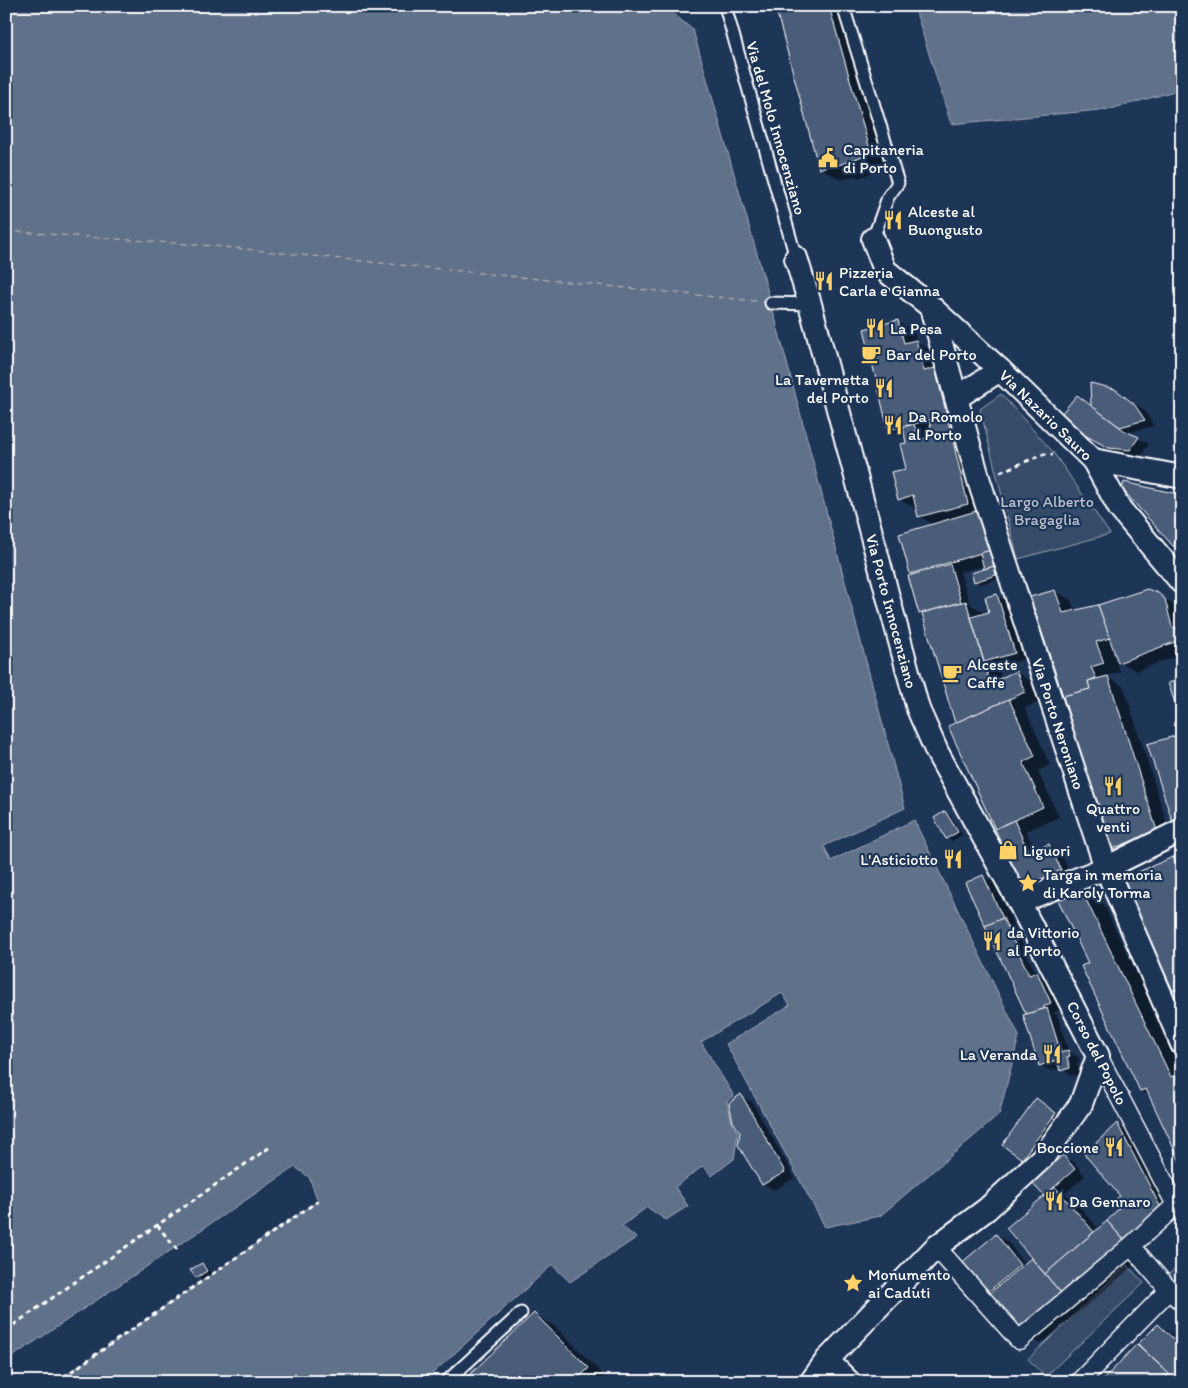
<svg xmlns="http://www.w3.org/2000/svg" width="1188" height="1388" viewBox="0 0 1188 1388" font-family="Itim,sans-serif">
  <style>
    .green { fill: #364b69; stroke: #9aa5b4 }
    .water { fill: #617289; stroke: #a0aab8 }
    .shadow { fill: #0007; fill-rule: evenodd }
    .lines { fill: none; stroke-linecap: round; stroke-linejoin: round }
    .ferry { stroke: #b8c0ca; stroke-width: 1; stroke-dasharray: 6 5; stroke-linecap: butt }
    .building { fill: #4a5d79; stroke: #fff }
    .service-casing { stroke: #fff; stroke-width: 15 }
    .pedestrian-casing { stroke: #fff; stroke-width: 21 }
    .minor-casing { stroke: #fff; stroke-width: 26 }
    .path { stroke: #fff; stroke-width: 3; stroke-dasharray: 5 4; stroke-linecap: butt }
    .service { stroke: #1d3557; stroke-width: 11 }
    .pedestrian { stroke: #1d3557; stroke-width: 18 }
    .minor { stroke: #1d3557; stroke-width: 22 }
    .labels { text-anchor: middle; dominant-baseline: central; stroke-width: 4.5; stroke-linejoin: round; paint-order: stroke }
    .street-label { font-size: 16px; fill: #fff; stroke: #1d3557 }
    .poi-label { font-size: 16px; fill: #fff; stroke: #1d3557; text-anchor: start }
    .park-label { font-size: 16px; fill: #b9c0ca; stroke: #1d3557 }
  </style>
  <rect width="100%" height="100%" fill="#1d3557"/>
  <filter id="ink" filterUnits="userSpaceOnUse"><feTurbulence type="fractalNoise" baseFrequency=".02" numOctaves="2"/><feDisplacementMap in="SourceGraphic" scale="10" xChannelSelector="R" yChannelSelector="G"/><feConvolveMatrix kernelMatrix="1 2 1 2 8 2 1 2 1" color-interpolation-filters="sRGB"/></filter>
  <g filter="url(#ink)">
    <!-- green -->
    <g class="green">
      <path d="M1001,394L1053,452L1110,534L1018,559L980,409Z"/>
      <path d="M1182,1261V1290L1167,1276Z"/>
      <path d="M1127,1265L1144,1283L1045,1377L1028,1359Z"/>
    </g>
    <!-- water -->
    <g class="water">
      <path d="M6,6H664L693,30L771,303L905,808L824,846L831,861L914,820L1019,1036L999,1115L880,1216L825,1227L726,1044L790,1005L782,993L701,1042L734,1096L727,1101L732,1122L738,1133L734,1159L712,1176L703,1166L675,1187L688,1206L666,1220L647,1207L622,1226L636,1238L570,1282L552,1265L423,1382H56L318,1201L309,1177L295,1167L6,1361Z"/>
      <path d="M914,6H1182V89L1111,109L951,124Z"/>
    </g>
    <!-- shadow -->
    <g class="shadow">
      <path d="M776,6H847L891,165L859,178L855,176L841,180L820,168Z"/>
      <path d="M898,322L914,331L917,342L932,351L1001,578L980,584L975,581L986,570L984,566L960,572L970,604L982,611L983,615L991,612L997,595L1008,601L1025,659L998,667L1002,679L1016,672L1032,682L1041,701L1025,708L1050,765L1038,771L1059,817L1026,831L1036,851L1049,845L1060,851L1071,876L1033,893L1022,887L956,724L924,615L921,613L916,575L911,573L934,525L919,516L917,507L915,508L899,499L908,470V444L906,438L889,429ZM933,431L935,437L931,438L930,432Z"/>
      <path d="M1115,390L1145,411L1154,426L1128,433L1149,444L1141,456L1121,453L1087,436L1078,397L1092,406Z"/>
      <path d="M1123,489L1182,497V551L1174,546Z"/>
      <path d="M1055,591L1071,600L1075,612L1157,594L1181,610L1182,654L1136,671L1120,662L1115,650L1112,651L1120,672L1106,676L1124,687L1172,840L1126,859L1110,850Z"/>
      <path d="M1182,736V824L1173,820L1149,745Z"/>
      <path d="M945,813L950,815L962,835L952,841L947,838Z"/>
      <path d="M1182,854V995L1174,990L1124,880Z"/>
      <path d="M983,876L994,882L1036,974L1047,979L1061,1009L1053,1013L1057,1015L1069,1052L1079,1058L1080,1062L1077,1063L1080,1074L1072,1076L1061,1068L1051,1071L1040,1065L1028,1015L967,883Z"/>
      <path d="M1081,890L1103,903L1182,1068V1163L1150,1096L1141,1091L1089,964Z"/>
      <path d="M741,1096L752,1102L795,1178L774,1190L763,1184L741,1132Z"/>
      <path d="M1047,1106L1065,1120L1033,1164L1022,1158Z"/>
      <path d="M1117,1125L1133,1134L1176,1217L1140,1251L1145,1256L1041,1344L1025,1335L988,1292L996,1235L1007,1241L1025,1265L1033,1259L1045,1196L1033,1182L1063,1156L1074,1162L1085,1176L1064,1194L1071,1197L1099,1229L1108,1222L1121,1208Z"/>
      <path d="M202,1264L207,1267L211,1274L202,1280L197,1277Z"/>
      <path d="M534,1315L556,1327L609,1381L464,1382Z"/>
      <path d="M1158,1325L1174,1335L1182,1342V1382H1103Z"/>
    </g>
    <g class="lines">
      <!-- ferry -->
      <path class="ferry" d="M6,231L214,246L765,302"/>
    </g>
    <!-- building -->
    <g class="building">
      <path d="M775,6H829L871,153L836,166V163L819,169Z"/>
      <path d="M898,320L904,343L916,340L924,371L935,368L947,416L888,430L864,329Z"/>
      <path d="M1090,383L1115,389L1134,404L1145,420L1120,427L1091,406Z"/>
      <path d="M1077,395L1125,431L1139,437L1130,450L1109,448L1075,430L1061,414Z"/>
      <path d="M947,416L968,504L918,517L913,495L898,500L891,472L906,469L900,444L906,443L903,427L914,424L919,440L933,436L929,420Z"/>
      <path d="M1124,482L1182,495V508L1174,547L1122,489Z"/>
      <path d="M983,509L995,549L910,574L899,534Z"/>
      <path d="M995,549L999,565L984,569L980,553Z"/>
      <path d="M950,564L961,602L919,614L908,576Z"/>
      <path d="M994,566L996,575L974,582L971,573Z"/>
      <path d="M1147,589L1158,593L1165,599L1172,627L1181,629L1180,640L1118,663L1098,605Z"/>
      <path d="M1055,590L1063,613L1098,605L1110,638L1096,642L1104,663L1091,667L1096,678L1088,681L1090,689L1063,696L1030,597Z"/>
      <path d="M997,594L1015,653L984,662L971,617L989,612L985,597Z"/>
      <path d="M966,601L990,683L1016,671L1025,692L955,723L922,613Z"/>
      <path d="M1108,676L1157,831L1109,850L1063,696L1090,689L1088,681Z"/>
      <path d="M1182,679V723L1168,683Z"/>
      <path d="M1009,699L1035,756L1023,762L1043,807L995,829L948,726Z"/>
      <path d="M1182,734V816L1172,820L1147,744Z"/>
      <path d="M945,811L958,832L946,839L934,818Z"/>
      <path d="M1014,820L1029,853L1049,844L1061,870L1021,888L995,829Z"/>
      <path d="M1179,854L1182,859V877L1173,857Z"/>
      <path d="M1173,857L1182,877V988L1173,991L1122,879Z"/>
      <path d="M983,875L1003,918L985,926L965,883Z"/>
      <path d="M1081,889L1171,1077L1175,1075L1182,1088V1166L1146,1089L1140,1091L1081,966L1088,963L1058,900Z"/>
      <path d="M1003,918L1029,975L1037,972L1051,1003L1044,1006V1009L1026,1014L985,926Z"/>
      <path d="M1047,1008L1061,1053L1068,1050L1070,1056L1067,1057L1070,1068L1060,1071L1057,1060L1039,1066L1023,1015Z"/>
      <path d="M741,1094L785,1172L762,1185L738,1145L740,1132L733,1122L729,1103Z"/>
      <path d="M1036,1098L1056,1113L1022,1159L1002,1145Z"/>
      <path d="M1117,1123L1161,1208L1125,1241L1107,1221L1119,1208L1113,1201L1120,1196L1084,1154Z"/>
      <path d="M1063,1155L1075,1169L1044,1196L1031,1182Z"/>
      <path d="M1055,1187L1094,1232L1045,1274L1006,1228Z"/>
      <path d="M1107,1221L1129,1246L1067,1300L1045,1274Z"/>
      <path d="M996,1234L1020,1265L987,1293L960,1264Z"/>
      <path d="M1031,1258L1067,1300L1024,1336L989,1294Z"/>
      <path d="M202,1263L207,1271L196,1278L190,1270Z"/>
      <path d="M534,1313L589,1368L574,1382H462Z"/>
      <path d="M1158,1324L1182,1347V1382H1166L1164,1379L1169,1374L1138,1344Z"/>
      <path d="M1137,1344L1169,1374L1161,1382H1101Z"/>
    </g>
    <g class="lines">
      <defs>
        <g id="service">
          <path d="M725,6L796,258"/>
          <path d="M843,6L898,183L888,197L873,239"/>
          <path d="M771,303L810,304"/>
          <path d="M446,1382L521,1313"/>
        </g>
        <g id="pedestrian">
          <path d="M1098,1056L1176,1205"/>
          <path d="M1131,1246L1169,1290L1182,1302"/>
          <path d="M936,1247L1019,1340L1131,1246L1176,1205L1182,1202"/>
          <path d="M1079,1382L1169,1290"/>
        </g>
        <g id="minor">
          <path id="s1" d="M873,239L885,270L931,307L1000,370L1093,460L1120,509L1182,583"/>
          <path id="s2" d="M796,258L810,304L918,709L937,752L1019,902L1098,1056L1081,1104L1043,1157L987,1209L936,1247L827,1360L811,1382"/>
          <path id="s3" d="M931,307L979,481L1106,868L1182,1044"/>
          <path d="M956,398L1000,370"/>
          <path d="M1093,460L1182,477"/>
          <path d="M1019,902L1106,868L1182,830"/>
          <path d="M827,1360L849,1382"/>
        </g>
      </defs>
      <!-- service casing -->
      <use href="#service" class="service-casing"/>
      <!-- pedestrian casing -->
      <use href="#pedestrian" class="pedestrian-casing"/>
      <!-- minor casing -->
      <use href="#minor" class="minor-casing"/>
      <!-- path -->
      <g class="path">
        <path d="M1000,472L1044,454L1053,455"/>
        <path d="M157,1225L178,1251"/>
        <path d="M6,1330L270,1147"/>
        <path d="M56,1382L318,1201"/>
      </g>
      <!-- service -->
      <use href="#service" class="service"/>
      <!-- pedestrian -->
      <use href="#pedestrian" class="pedestrian"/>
      <!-- minor -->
      <use href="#minor" class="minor"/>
    </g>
  </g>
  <!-- icons -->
  <defs>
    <symbol id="civic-bare" viewBox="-9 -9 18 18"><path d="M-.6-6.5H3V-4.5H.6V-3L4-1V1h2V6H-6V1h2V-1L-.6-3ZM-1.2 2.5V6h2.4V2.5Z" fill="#ffd166" stroke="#1d3557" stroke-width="2.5" paint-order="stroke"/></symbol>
    <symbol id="restaurant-bare" viewBox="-9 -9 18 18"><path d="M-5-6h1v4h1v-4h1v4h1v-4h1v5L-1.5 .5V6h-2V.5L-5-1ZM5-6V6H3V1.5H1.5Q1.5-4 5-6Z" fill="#ffd166" stroke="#1d3557" stroke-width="2.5" paint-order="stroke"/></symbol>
    <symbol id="cafe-bare" viewBox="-9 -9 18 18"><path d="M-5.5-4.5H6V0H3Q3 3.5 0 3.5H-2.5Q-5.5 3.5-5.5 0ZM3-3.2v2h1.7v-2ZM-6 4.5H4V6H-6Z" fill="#ffd166" stroke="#1d3557" stroke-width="2.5" paint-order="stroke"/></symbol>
    <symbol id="shop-bare" viewBox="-9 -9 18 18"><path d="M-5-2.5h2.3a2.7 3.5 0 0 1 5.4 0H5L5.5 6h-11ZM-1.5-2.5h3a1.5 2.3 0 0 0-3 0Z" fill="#ffd166" stroke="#1d3557" stroke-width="2.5" paint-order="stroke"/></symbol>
    <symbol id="sight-bare" viewBox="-9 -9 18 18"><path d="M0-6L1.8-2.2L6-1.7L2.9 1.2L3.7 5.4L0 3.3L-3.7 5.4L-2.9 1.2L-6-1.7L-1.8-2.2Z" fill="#ffd166" stroke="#1d3557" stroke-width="2.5" paint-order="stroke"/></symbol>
  </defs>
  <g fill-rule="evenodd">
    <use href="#civic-bare" x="814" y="144" width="28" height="28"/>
    <use href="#restaurant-bare" x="879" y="206" width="28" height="28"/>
    <use href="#restaurant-bare" x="810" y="267" width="28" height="28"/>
    <use href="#restaurant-bare" x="861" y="314" width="28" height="28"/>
    <use href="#cafe-bare" x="857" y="340" width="28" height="28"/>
    <use href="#restaurant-bare" x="870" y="374" width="28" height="28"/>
    <use href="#restaurant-bare" x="879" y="411" width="28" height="28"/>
    <use href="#cafe-bare" x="938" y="659" width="28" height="28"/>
    <use href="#restaurant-bare" x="1099" y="772" width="28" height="28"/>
    <use href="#shop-bare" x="994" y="836" width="28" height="28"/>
    <use href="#restaurant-bare" x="939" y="845" width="28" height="28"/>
    <use href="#sight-bare" x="1014" y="869" width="28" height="28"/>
    <use href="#restaurant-bare" x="978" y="927" width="28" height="28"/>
    <use href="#restaurant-bare" x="1038" y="1040" width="28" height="28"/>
    <use href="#restaurant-bare" x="1100" y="1133" width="28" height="28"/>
    <use href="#restaurant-bare" x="1040" y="1187" width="28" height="28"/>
    <use href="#sight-bare" x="839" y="1269" width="28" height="28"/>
  </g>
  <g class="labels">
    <!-- street labels -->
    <g class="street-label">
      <text transform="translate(776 128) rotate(74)">Via del Molo Innocenziano</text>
      <text stroke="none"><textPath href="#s1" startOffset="250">Via Nazario Sauro</textPath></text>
      <text stroke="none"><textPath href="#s2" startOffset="366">Via Porto Innocenziano</textPath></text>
      <text stroke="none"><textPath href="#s3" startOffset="436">Via Porto Neroniano</textPath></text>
      <text transform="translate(1097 1053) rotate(63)">Corso del Popolo</text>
    </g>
    <!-- poi labels -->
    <g class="poi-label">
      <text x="843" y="149">Capitaneria<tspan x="843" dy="18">di Porto</tspan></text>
      <text x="908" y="211">Alceste al<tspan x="908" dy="18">Buongusto</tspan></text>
      <text x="839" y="272">Pizzeria<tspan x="839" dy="18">Carla e Gianna</tspan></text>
      <text x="890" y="328">La Pesa</text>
      <text x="886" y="354">Bar del Porto</text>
      <text x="869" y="379" text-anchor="end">La Tavernetta<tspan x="869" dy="18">del Porto</tspan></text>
      <text x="908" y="416">Da Romolo<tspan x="908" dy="18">al Porto</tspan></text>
      <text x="967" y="664">Alceste<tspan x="967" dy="18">Caffe</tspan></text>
      <text x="1113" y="808" text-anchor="middle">Quattro<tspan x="1113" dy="18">venti</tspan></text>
      <text x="1023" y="850">Liguori</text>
      <text x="938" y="859" text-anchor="end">L'Asticiotto</text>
      <text x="1043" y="874">Targa in memoria<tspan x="1043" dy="18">di Karoly Torma</tspan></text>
      <text x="1007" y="932">da Vittorio<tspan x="1007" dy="18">al Porto</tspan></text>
      <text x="1037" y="1054" text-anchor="end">La Veranda</text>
      <text x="1099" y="1147" text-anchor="end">Boccione</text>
      <text x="1069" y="1201">Da Gennaro</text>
      <text x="868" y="1274">Monumento<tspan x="868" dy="18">ai Caduti</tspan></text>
    </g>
    <!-- park labels -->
    <g class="park-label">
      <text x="1047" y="501">Largo Alberto<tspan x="1047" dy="18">Bragaglia</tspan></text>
    </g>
  </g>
  <!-- margin -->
  <rect width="1188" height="1388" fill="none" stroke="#1d3557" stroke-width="25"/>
  <rect x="12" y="12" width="1163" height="1363" fill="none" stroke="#fff" stroke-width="2" filter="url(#ink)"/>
</svg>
